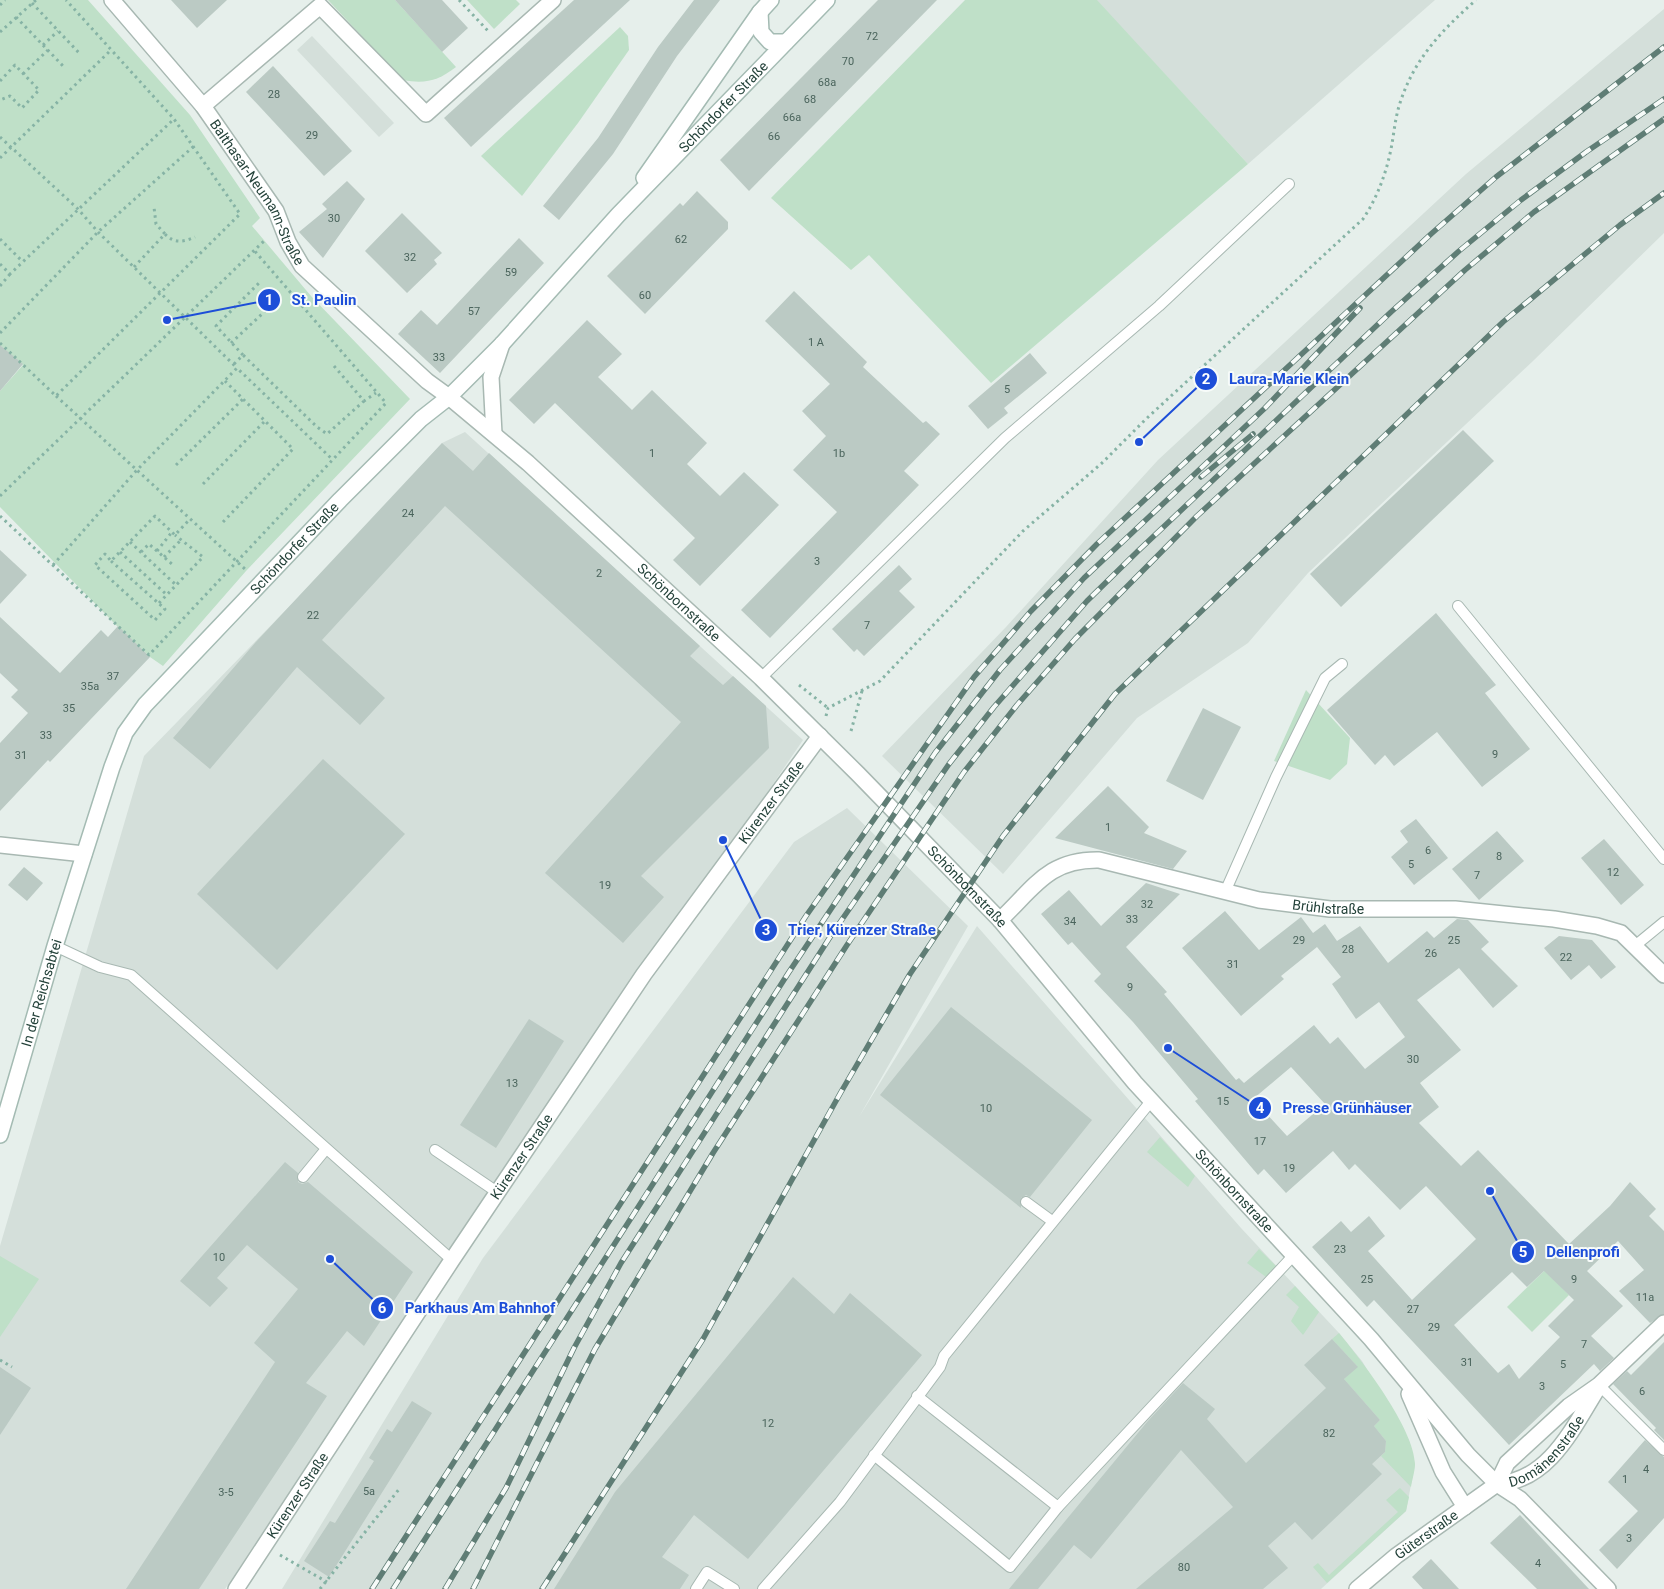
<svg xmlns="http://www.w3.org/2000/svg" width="1664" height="1589" viewBox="0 0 1664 1589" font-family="Roboto,sans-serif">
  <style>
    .built { fill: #d4dfda }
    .green { fill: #bfe0c8 }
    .building { fill: #bbcac4; fill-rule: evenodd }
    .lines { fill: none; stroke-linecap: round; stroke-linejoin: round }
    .service-casing { stroke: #a8b8b2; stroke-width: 12 }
    .minor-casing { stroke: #a8b8b2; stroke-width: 18 }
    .secondary-casing { stroke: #a4bbb3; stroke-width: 18 }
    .path { stroke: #86b3a5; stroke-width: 3; stroke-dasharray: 2.5 4; stroke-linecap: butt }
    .service { stroke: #fff; stroke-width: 10 }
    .minor { stroke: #fff; stroke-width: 15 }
    .secondary { stroke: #fff; stroke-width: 15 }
    .rail-casing { stroke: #5f7d75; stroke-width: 5.5 }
    .rail { stroke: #f7fbf9; stroke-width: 4; stroke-dasharray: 11; stroke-linecap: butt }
    .labels { text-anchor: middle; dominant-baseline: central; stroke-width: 4; stroke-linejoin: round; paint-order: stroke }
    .number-label { font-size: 11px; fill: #4a645c }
    .street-label { font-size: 14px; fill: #24423a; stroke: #f7fbf9 }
    .leader { fill: none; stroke: #1d4ed8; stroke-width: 2 }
    .callout-dot { fill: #1d4ed8; stroke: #f7fbf9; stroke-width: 2 }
    .mark-label { font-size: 15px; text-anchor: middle; font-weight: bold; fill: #fff }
    .callout-label { font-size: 15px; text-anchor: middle; font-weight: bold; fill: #1d4ed8; stroke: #f7fbf9; stroke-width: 4; stroke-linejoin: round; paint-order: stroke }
  </style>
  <rect width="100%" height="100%" fill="#e6efeb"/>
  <!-- built -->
  <g class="built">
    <path d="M1096,0H1435L1248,164Z"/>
    <path d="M1664,9V233L1533,361L1308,573L1248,643L1137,718L1003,874L882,756L1006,627L1158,460L1466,174Z"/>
    <path d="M312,36L394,123L379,137L297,50Z"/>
    <path d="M465,432L803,740L225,1589H0V1246L144,756L350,544L442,443Z"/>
    <path d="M847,808L968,926L859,1117L977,926L1241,1228L1339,1333L1362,1361L1409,1440L1415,1464L1406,1511L1321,1589H282L483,1258L794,842Z"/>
  </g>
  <!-- green -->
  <g class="green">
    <path d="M0,0H88L190,115L260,218L252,226L311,296L410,399L246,571L163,666L150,657L117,626L0,507V391L23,365L0,345Z"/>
    <path d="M328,0H395L456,67C438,81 425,84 403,80Z"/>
    <path d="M467,0H516L520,4L494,29Z"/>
    <path d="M965,0H1097L1248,164L991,383L869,255L851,270L771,198Z"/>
    <path d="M620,27L628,36L629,50L578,123L522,196L481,156Z"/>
    <path d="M1306,690L1350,738L1347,764L1330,780L1274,761Z"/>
    <path d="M1160,1137L1195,1176L1188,1187L1147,1152Z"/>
    <path d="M1259,1249L1276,1266L1266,1277L1247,1263Z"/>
    <path d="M0,1256L39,1279L0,1337Z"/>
    <path d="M1545,1270L1569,1295L1532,1332L1507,1307Z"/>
    <path d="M1295,1286L1319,1312L1303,1335L1291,1321L1299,1307L1286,1295Z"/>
    <path d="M1339,1333C1362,1361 1414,1428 1415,1464C1415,1471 1412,1480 1411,1487L1381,1456L1385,1452L1386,1441L1374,1426L1380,1420L1344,1379L1357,1366L1332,1339Z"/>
    <path d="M1400,1488L1409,1497L1406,1511L1327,1583L1313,1567L1318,1563L1329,1575L1398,1512L1386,1500Z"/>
  </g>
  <!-- building -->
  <g class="building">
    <path d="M171,0H227L197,28Z"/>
    <path d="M395,0H442L468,28L442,52Z"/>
    <path d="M574,0H630L471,147L444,118Z"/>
    <path d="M694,0H720L677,56L613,154L559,220L543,206L598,138L658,47Z"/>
    <path d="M878,0H937L749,191L720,160Z"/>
    <path d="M273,66L352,151L324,176L246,92Z"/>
    <path d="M347,181L365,199L323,258L299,232L327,209L322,204Z"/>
    <path d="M697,191L728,222V229L645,314L607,276L680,203L683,206Z"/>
    <path d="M402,213L442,253L434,260L437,264L407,293L365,251Z"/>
    <path d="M519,238L544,263L440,373L398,334L421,310L437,325Z"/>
    <path d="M794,291L867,362L863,367L923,423L926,421L940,434L904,471L919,485L770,638L741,610L837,512L793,470L826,436L802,411L830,384L765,321Z"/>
    <path d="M587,320L622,354L598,377L632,410L652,390L707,443L687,464L720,496L744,472L779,505L700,586L673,560L695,538L555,403L534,424L509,400Z"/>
    <path d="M0,345L23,364L0,391Z"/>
    <path d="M1030,353L1047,373L1004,408L1008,413L988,429L968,406Z"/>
    <path d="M1463,430L1494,461L1341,607L1310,574Z"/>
    <path d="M442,443L473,471L489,453L700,646L690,656L723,685L733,676L766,706L769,748L641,876L664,897L623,943L545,873L681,722L445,506L322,640L385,698L360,725L297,667L210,769L173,738L255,643Z"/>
    <path d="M0,550L27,575L0,604Z"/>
    <path d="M899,565L912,579L899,591L915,607L864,656L857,649L854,652L832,629Z"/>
    <path d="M1436,613L1496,685L1485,693L1530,749L1482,787L1437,732L1394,766L1385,755L1375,765L1327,710Z"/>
    <path d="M0,617L60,673L101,630L108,637L118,626L150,657L50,762L48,760L0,811V743L28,713L11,697L18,690L0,673Z"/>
    <path d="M1203,708L1241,727L1203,800L1166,781Z"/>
    <path d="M323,759L405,834L277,970L197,894Z"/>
    <path d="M1108,786L1149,827L1144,833L1187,851L1173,869L1055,838Z"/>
    <path d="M1416,819L1448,858L1414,885L1391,857L1408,842L1400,831Z"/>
    <path d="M1497,831L1524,861L1479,900L1452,869Z"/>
    <path d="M1604,839L1644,885L1621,905L1581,858Z"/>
    <path d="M24,867L43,883L27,901L8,885Z"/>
    <path d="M1146,883L1180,894L1126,947L1167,992L1164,994L1236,1080L1239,1078L1244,1083L1314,1025L1330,1044L1338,1037L1365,1069L1405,1037L1379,1002L1356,1019L1332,984L1341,977L1317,947L1281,976L1284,979L1241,1016L1182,948L1225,911L1259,950L1301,917L1313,933L1325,924L1337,941L1360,926L1388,963L1427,931L1434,938L1457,919L1468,920L1489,942L1481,949L1518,986L1493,1008L1459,968L1417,1000L1461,1050L1420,1083L1439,1107L1419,1123L1461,1166L1478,1150L1569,1244L1610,1206L1630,1182L1656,1209L1649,1216L1664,1231V1314L1650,1323L1619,1291L1644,1270L1618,1241L1587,1271L1623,1306L1591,1336L1614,1358L1600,1371L1594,1364L1509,1445L1374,1300L1367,1307L1312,1247L1341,1221L1351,1232L1369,1216L1385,1236L1368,1251L1412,1300L1476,1239L1426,1186L1400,1210L1355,1164L1349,1170L1333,1151L1286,1193L1264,1169L1258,1175L1195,1101L1198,1099L1133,1022L1094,981L1101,974L1072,942L1068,945L1041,914L1069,890L1101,926ZM1291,1067L1325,1104L1287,1136L1253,1099ZM1544,1271L1574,1300L1548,1326L1560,1337L1519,1379L1509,1364L1498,1373L1454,1325L1512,1272L1527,1287Z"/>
    <path d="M1559,936L1592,940L1616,967L1601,979L1589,965L1571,980L1544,948Z"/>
    <path d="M951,1007L1092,1120L1030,1197L1026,1195L1021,1198V1208L880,1095Z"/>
    <path d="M529,1019L564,1041L496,1148L460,1125Z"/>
    <path d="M285,1162L298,1173V1182L302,1184L308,1182L413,1272L364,1346L347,1331L306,1383L327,1396L199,1589H126L275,1362L254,1343L298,1289L247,1245L217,1278L228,1288L210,1307L180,1281Z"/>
    <path d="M793,1277L834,1314L850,1293L922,1355L748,1559L694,1515L662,1557L689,1575L680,1589H554L615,1492Z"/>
    <path d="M1332,1339L1358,1367L1344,1379L1380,1420L1374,1426L1386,1441L1385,1452L1372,1464L1382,1474L1312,1540L1295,1522L1268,1546L1288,1568L1263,1589H1136L1233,1507L1181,1450L1091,1559L1074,1545L1038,1589H1009L1147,1422L1183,1383L1215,1409L1207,1419L1246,1463L1326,1388L1304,1365Z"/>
    <path d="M1664,1342V1440L1654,1430L1656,1428L1613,1384L1627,1371L1631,1375Z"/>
    <path d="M0,1367L31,1388L0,1435Z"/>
    <path d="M412,1401L432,1413L329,1577L304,1561L330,1521L335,1523L374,1461L369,1458L387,1429L392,1432Z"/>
    <path d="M1645,1440L1664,1457V1518L1617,1569L1599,1550L1638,1511L1608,1482Z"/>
    <path d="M1520,1515L1589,1589H1537L1490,1543Z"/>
    <path d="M1431,1559L1459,1589H1423L1412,1577Z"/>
  </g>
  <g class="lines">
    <defs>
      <g id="service">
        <path d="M1458,606L1664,859"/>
        <path d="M761,678L1005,438L1159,306L1289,184"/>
        <path d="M1225,892L1276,777L1325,678L1342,664"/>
        <path d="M1636,945L1664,922"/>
        <path d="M55,946L100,967L131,975L452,1260"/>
        <path d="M435,1150L497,1192"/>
        <path d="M303,1177L326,1149"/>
        <path d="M1026,1202L1052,1221"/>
        <path d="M1599,1385L1664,1450"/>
        <path d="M917,1396L1058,1507L1293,1256"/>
        <path d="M874,1455L1010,1567L1058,1507"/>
        <path d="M696,1589L707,1572L734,1589"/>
        <path d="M763,1589L840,1502L940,1367L944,1356L1152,1100"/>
      </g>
      <g id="minor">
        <path id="s1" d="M112,0L203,106L276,211L288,242L302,266L427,381L449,397L528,463L761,678L858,774L1000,920L1135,1083L1371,1339L1468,1455L1497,1484L1520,1499L1608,1589"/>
        <path d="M203,106L320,6L426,114L553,0"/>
        <path d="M494,434L491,377L502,344"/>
        <path d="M0,845L84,854"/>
        <path id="s2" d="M1000,920C1034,888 1048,859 1099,860L1259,900L1330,909H1455L1554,919L1597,926L1621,933L1664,975"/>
        <path d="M1409,1394L1443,1472L1465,1507"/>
        <path d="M1497,1484L1507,1463L1569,1406L1599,1385L1664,1323"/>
        <path id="s3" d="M1497,1484C1548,1481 1572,1430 1596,1391"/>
        <path id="s4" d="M236,1589L452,1260L644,974L820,736"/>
        <path id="s5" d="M1357,1589L1396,1556L1497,1484"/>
      </g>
      <g id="secondary">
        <path d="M760,12L761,32L770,42H786"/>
        <path d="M644,178L760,12L771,0"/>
        <path id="s6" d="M0,1135L55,946L112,767L125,733L145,705L340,500L421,419L449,397L502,344L618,215L827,0"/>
      </g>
    </defs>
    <!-- service casing -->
    <use href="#service" class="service-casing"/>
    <!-- minor casing -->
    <use href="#minor" class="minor-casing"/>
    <!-- secondary casing -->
    <use href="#secondary" class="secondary-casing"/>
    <!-- path -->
    <g class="path">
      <path d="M459,0L490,33"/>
      <path d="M32,3L81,55"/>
      <path d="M0,5L5,0"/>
      <path d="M16,17L64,67"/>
      <path d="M0,32L36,0"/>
      <path d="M43,45L58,31"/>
      <path d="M23,74L48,50"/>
      <path d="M0,81L15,65L39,90L22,108L10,96L0,100"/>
      <path d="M0,137L78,209L98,232L237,368"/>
      <path d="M0,158L111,50"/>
      <path d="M165,234C174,244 184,242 195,237"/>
      <path d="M0,239L22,261"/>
      <path d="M0,264L10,274L174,119"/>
      <path d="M134,267L165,234L156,224L154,207"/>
      <path d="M0,286L10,274"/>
      <path d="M0,333L98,232L194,146"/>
      <path d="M0,343L56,396L240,214L174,119L66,0"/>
      <path d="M231,343L278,299"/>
      <path d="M243,355L216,326L260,282"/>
      <path d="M234,364L243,355L317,427L327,434L364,401"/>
      <path d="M334,366L364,401L376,393"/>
      <path d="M56,396L246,570"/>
      <path d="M176,465L243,399"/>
      <path d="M203,484L265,421"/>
      <path d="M0,496L266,239"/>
      <path d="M0,516L149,655L386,403L253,249"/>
      <path d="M223,522L293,449L225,381"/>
      <path d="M130,542L176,585"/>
      <path d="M157,551L172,532"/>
      <path d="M120,552L167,595"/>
      <path d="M141,552L149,544L173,565"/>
      <path d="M164,557L181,540"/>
      <path d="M111,561L165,609L155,620L95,565L105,554L111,561L155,516L175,535L190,519"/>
      <path d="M53,565L136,471L237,368L333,460"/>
      <path d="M159,603L203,557L175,535"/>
      <path d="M799,685L828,708"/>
      <path d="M826,716L828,708L880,681L1023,531L1102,463L1146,419L1363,219C1377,198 1386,174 1391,149C1394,134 1395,118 1400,103C1414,59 1442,30 1476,0"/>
      <path d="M851,731L862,691"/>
      <path d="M0,1360L12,1367"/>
      <path d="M280,1555L327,1582"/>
      <path d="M320,1589L400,1488"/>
    </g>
    <!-- service -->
    <use href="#service" class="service"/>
    <!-- minor -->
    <use href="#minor" class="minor"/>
    <!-- secondary -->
    <use href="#secondary" class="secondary"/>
    <defs>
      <g id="rail">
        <path d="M1201,477L1253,434"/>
        <path d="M372,1589L806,916L974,677L1031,611L1097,544L1431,234L1496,177L1664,47"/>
        <path d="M393,1589L789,972L935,753L1000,670L1084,578L1265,408L1360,308"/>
        <path d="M445,1589L506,1488L574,1348L621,1263L832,934L949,764L994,707L1087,601L1138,551L1391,312L1459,251L1521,200L1586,152L1664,99"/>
        <path d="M473,1589L595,1349L713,1153L847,945L964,772L1017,705L1075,639L1197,516L1465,270L1534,212L1664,119"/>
        <path d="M542,1589L703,1339L841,1092L910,974L1003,836L1115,694L1503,322L1620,225L1664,193"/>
      </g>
    </defs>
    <!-- rail casing -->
    <use href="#rail" class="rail-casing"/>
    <!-- rail -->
    <use href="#rail" class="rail"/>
  </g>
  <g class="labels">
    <!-- number labels -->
    <g class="number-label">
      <text x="872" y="36">72</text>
      <text x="848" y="61">70</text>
      <text x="827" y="82">68a</text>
      <text x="274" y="94">28</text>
      <text x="810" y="99">68</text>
      <text x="792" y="117">66a</text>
      <text x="312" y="135">29</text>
      <text x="774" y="136">66</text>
      <text x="334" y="218">30</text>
      <text x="681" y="239">62</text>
      <text x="410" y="257">32</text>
      <text x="511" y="272">59</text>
      <text x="645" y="295">60</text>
      <text x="474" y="311">57</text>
      <text x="816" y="342">1 A</text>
      <text x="439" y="357">33</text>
      <text x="1007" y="389">5</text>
      <text x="652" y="453">1</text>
      <text x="839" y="453">1b</text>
      <text x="408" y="513">24</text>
      <text x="817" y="561">3</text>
      <text x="599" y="573">2</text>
      <text x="313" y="615">22</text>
      <text x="867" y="625">7</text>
      <text x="113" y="676">37</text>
      <text x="90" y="686">35a</text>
      <text x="69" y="708">35</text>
      <text x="46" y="735">33</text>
      <text x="1495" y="754">9</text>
      <text x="21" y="755">31</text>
      <text x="1108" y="827">1</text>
      <text x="1428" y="850">6</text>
      <text x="1499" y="856">8</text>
      <text x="1411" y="864">5</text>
      <text x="1613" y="872">12</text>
      <text x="1477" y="875">7</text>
      <text x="605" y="885">19</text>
      <text x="1147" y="904">32</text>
      <text x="1132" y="919">33</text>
      <text x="1070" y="921">34</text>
      <text x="1299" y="940">29</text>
      <text x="1454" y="940">25</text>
      <text x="1348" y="949">28</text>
      <text x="1431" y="953">26</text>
      <text x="1566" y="957">22</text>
      <text x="1233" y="964">31</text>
      <text x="1130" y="987">9</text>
      <text x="1413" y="1059">30</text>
      <text x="512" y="1083">13</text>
      <text x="1223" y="1101">15</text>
      <text x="986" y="1108">10</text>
      <text x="1260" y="1141">17</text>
      <text x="1289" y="1168">19</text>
      <text x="1340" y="1249">23</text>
      <text x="219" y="1257">10</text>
      <text x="1367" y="1279">25</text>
      <text x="1574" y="1279">9</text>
      <text x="1645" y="1297">11a</text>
      <text x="1413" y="1309">27</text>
      <text x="1434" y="1327">29</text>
      <text x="1584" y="1344">7</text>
      <text x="1467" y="1362">31</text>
      <text x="1563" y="1364">5</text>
      <text x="1542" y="1386">3</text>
      <text x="1642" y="1391">6</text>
      <text x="768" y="1423">12</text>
      <text x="1329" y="1433">82</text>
      <text x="1646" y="1469">4</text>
      <text x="1625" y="1479">1</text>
      <text x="369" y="1491">5a</text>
      <text x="226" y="1492">3-5</text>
      <text x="1629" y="1538">3</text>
      <text x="1538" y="1563">4</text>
      <text x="1184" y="1567">80</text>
    </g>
    <!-- street labels -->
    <g class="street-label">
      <text stroke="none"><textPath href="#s6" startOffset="1288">Schöndorfer Straße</textPath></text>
      <text stroke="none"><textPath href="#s1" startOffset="242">Balthasar-Neumann-Straße</textPath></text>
      <text stroke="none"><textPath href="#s6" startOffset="672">Schöndorfer Straße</textPath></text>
      <text stroke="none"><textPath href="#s1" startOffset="834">Schönbornstraße</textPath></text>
      <text stroke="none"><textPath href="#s4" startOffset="952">Kürenzer Straße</textPath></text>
      <text stroke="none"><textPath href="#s1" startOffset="1239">Schönbornstraße</textPath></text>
      <text stroke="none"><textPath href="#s2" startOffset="355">Brühlstraße</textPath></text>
      <text stroke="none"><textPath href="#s6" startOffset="148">In der Reichsabtei</textPath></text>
      <text stroke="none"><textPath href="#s4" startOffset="518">Kürenzer Straße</textPath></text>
      <text stroke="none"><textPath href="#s1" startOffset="1644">Schönbornstraße</textPath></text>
      <text stroke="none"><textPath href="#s3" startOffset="62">Domänenstraße</textPath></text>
      <text stroke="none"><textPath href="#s4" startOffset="112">Kürenzer Straße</textPath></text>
      <text stroke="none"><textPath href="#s5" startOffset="88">Güterstraße</textPath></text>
    </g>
  </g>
  <!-- callouts -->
  <path class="leader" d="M167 320L269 300M1139 442L1206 379M723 840L766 930M1168 1048L1260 1108M1490 1191L1523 1252M330 1259L382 1308"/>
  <g class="callout-dot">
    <circle cx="167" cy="320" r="5"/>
    <circle cx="1139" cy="442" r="5"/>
    <circle cx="723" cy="840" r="5"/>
    <circle cx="1168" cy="1048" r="5"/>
    <circle cx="1490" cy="1191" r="5"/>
    <circle cx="330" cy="1259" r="5"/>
    <circle cx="269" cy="300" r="12"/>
    <circle cx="1206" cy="379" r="12"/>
    <circle cx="766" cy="930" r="12"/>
    <circle cx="1260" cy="1108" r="12"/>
    <circle cx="1523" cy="1252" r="12"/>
    <circle cx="382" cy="1308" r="12"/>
  </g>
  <g class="mark-label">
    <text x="269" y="305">1</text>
    <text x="1206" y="384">2</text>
    <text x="766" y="935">3</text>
    <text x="1260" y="1113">4</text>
    <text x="1523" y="1257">5</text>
    <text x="382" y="1313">6</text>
  </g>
  <g class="callout-label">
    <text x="324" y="305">St. Paulin</text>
    <text x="1289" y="384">Laura-Marie Klein</text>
    <text x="862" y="935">Trier, Kürenzer Straße</text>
    <text x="1347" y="1113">Presse Grünhäuser</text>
    <text x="1583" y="1257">Dellenprofi</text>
    <text x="480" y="1313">Parkhaus Am Bahnhof</text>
  </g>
</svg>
